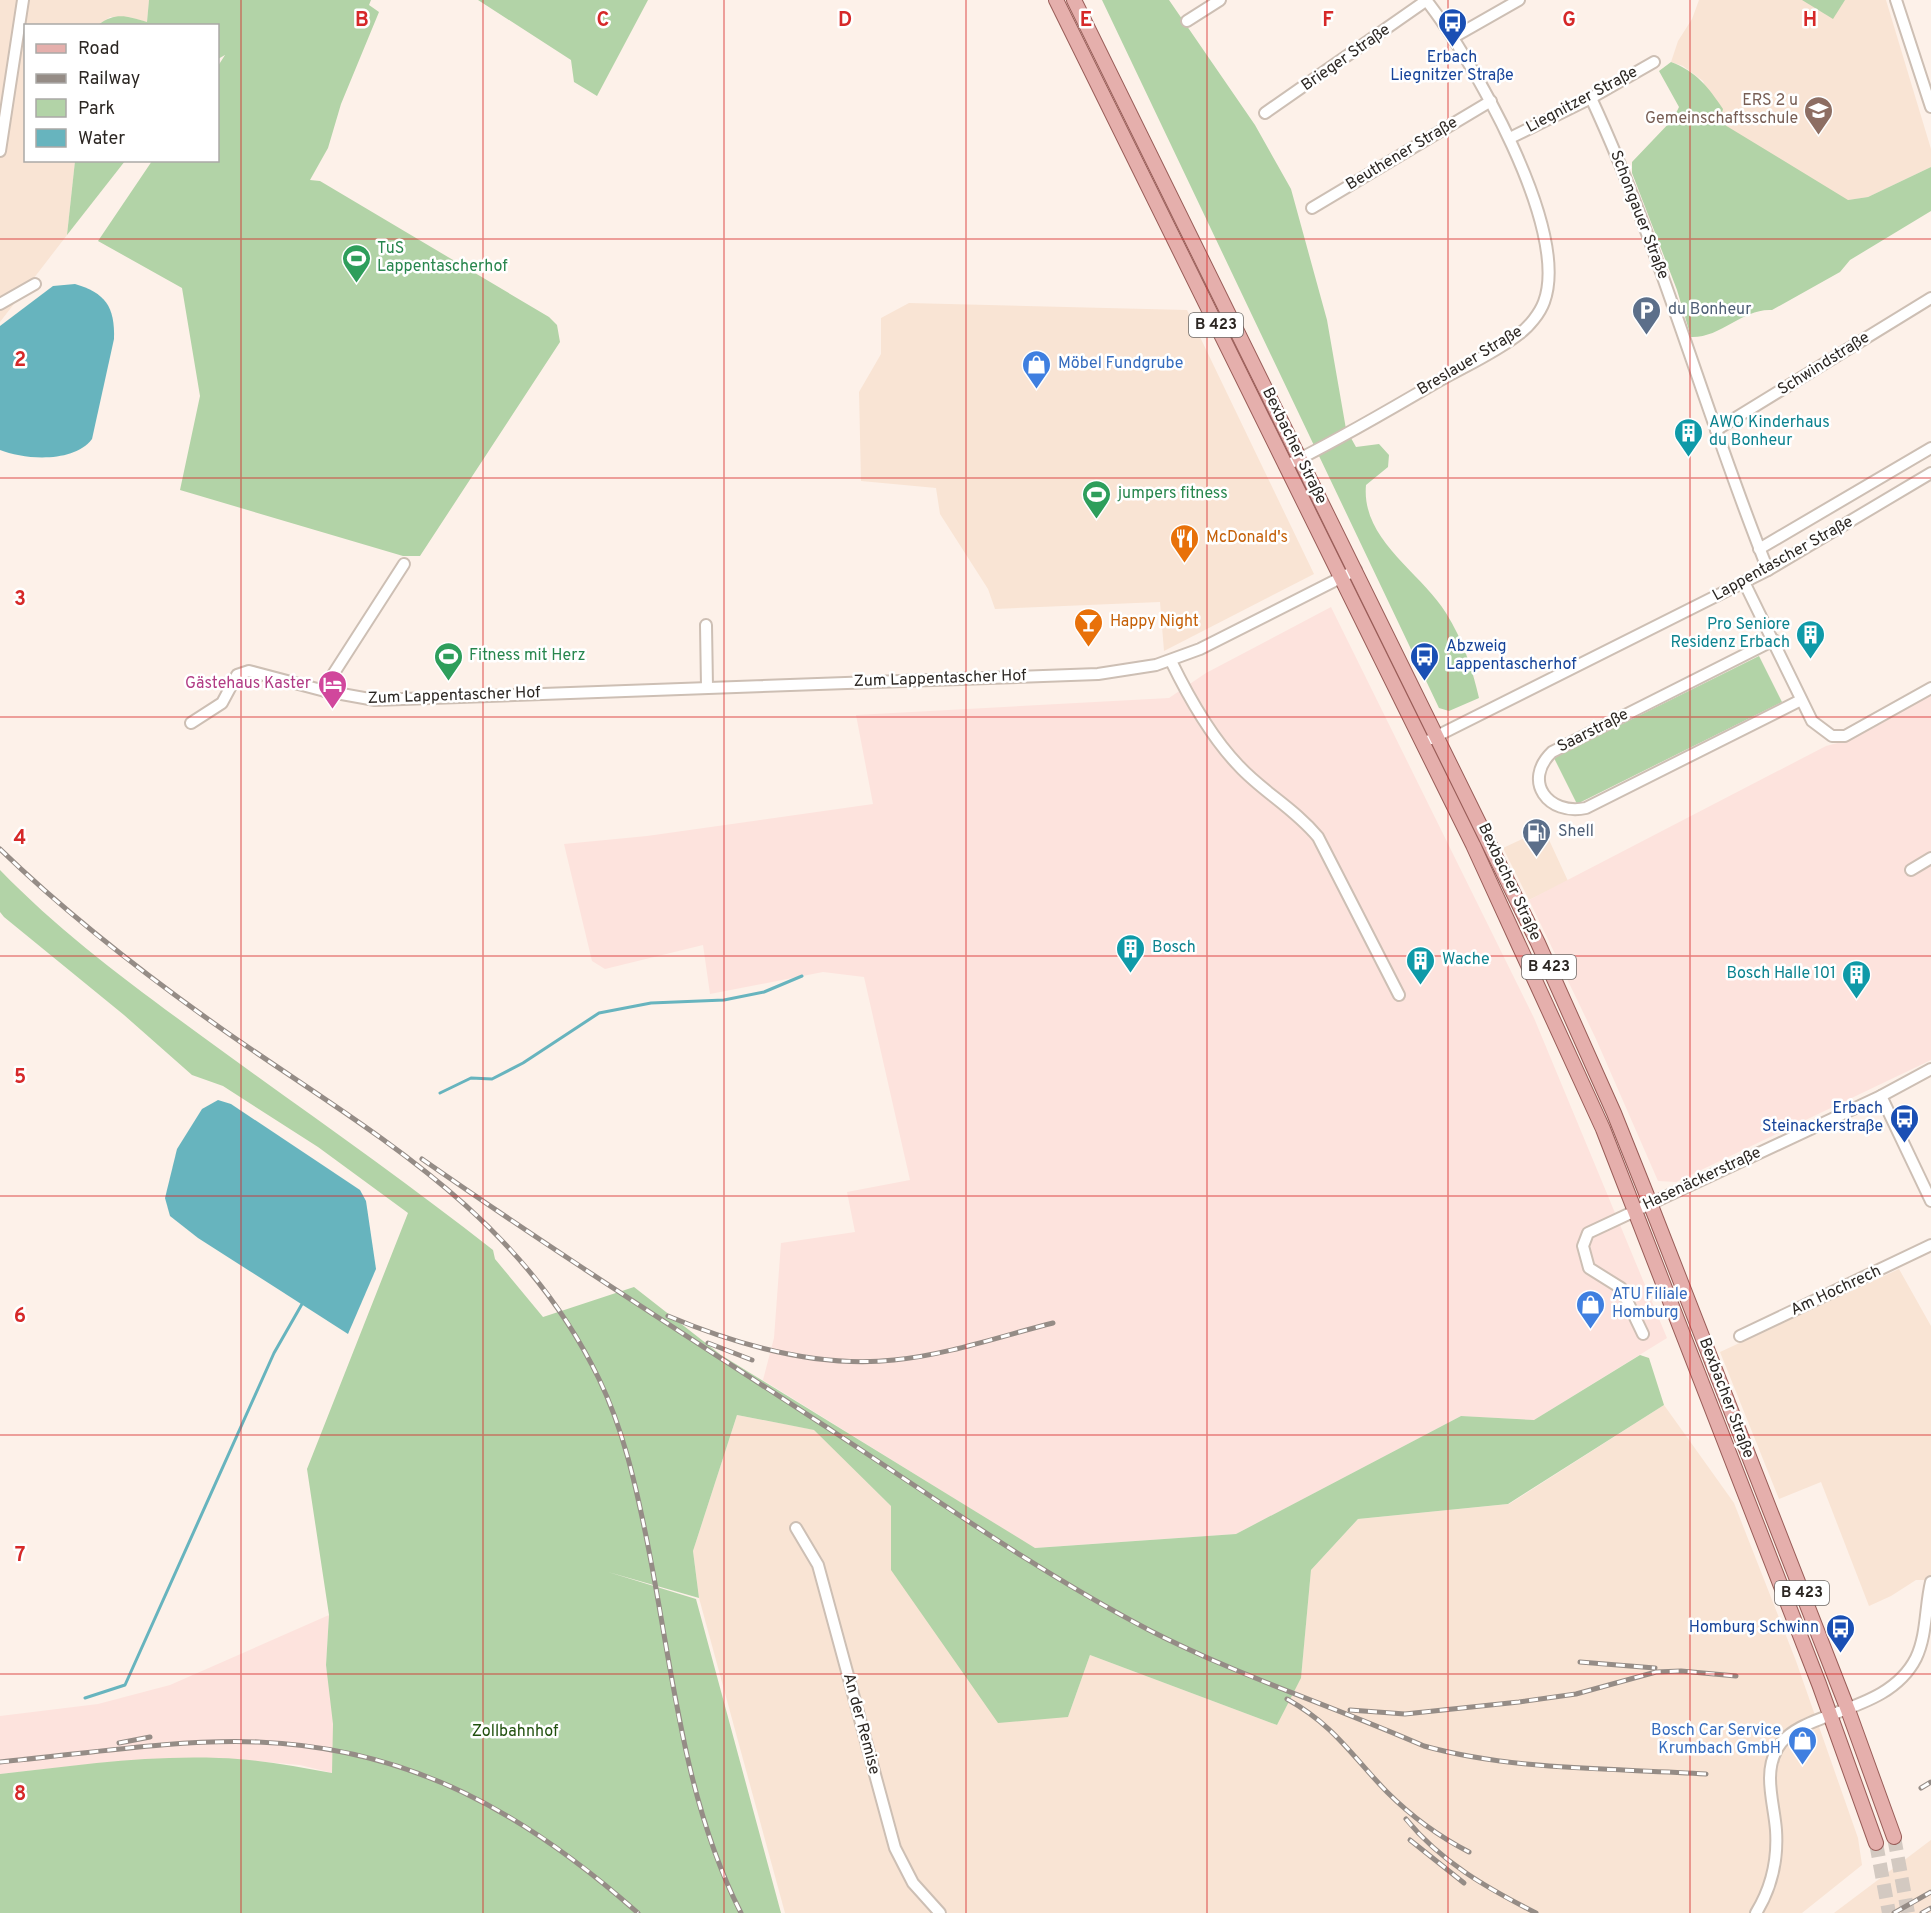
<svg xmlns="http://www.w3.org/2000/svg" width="1931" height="1913" viewBox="0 0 1931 1913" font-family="Overpass,sans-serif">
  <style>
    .built { fill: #f9e4d4 }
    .industrial { fill: #fde3dd }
    .green { fill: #b2d3a7 }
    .water { fill: #67b4be }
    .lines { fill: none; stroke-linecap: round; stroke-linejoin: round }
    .stream { stroke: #67b4be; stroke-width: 3 }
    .major-tunnel { stroke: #d3c9c1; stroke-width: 14; stroke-dasharray: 14 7; stroke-linecap: butt }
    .minor-casing { stroke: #cdbfb4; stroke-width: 14 }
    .major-casing { stroke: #995d58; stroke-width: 16 }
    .minor { stroke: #fff; stroke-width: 10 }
    .major { stroke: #e5afac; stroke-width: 14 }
    .rail-casing { stroke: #958c86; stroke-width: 5 }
    .rail { stroke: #fff; stroke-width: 3; stroke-dasharray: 9; stroke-linecap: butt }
    .grid { fill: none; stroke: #d62828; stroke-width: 1.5; stroke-opacity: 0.55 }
    .labels { text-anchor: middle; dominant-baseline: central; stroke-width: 5; stroke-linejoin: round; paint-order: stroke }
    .shield { fill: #fff; stroke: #6b6865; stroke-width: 1.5 }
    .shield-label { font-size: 15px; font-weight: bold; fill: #2c2723 }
    .street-label { font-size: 16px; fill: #2c2723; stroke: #fff }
    .transit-label { font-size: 16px; fill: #164399; stroke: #fff; text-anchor: end }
    .education-label { font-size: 16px; fill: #785e54; stroke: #fff; text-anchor: end }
    .leisure-label { font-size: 16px; fill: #27864d; stroke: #fff; text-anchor: start }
    .service-label { font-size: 16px; fill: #4e5e75; stroke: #fff; text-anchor: start }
    .shop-label { font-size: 16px; fill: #366cbe; stroke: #fff; text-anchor: start }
    .culture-label { font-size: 16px; fill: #0d838f; stroke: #fff; text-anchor: start }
    .food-label { font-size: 16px; fill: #c56008; stroke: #fff; text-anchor: start }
    .hotel-label { font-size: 16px; fill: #b23c85; stroke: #fff; text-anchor: end }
    .park-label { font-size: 16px; fill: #21500e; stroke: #fff }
    .grid-label { font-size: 20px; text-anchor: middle; font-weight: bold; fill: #d62828; stroke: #fff; stroke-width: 5; stroke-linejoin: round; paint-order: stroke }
  </style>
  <rect width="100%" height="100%" fill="#fdf1e9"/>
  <!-- built -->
  <g class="built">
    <path d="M0,0H149L147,22L129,17H110L98,25L26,26V160L75,161L67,235L0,322Z"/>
    <path d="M1699,0H1886L1931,149V167L1868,197L1848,200L1776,261L1703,81L1683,66L1671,62L1678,41L1692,19Z"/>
    <path d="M909,303L1187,310L1314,574L1164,651L1160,602L995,609L988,589L940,514L936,488L861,481L859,392L881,354V318Z"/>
    <path d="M1544,829L1568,881L1529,900L1503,848Z"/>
    <path d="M1899,1269L1931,1326V1580H1916L1891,1596L1869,1606L1821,1482L1779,1499L1720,1352Z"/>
    <path d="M1664,1405L1734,1503L1796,1661L1858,1838L1862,1865L1802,1913H785L699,1598L693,1551L737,1415L815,1430L891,1506L892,1570L1068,1717L1090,1655L1277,1725L1301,1677L1311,1570L1358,1519L1509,1504Z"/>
    <path d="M1931,1840V1913H1834Z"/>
  </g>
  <!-- industrial -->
  <g class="industrial">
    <path d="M1331,607L1534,1018L1667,1338L1534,1420L1461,1416L1236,1534L1034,1548L763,1380L774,1338L781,1243L855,1232L847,1192L910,1180L864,977L823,972L710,994L703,945L605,969L592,961L564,844L647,836L873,804L856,715L1169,698L1206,673Z"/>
    <path d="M1931,694V1060L1676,1182L1658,1181L1596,1039L1529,900L1826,746L1849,740L1882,723Z"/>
    <path d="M329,1615L326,1665L337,1720L332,1773L300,1765L218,1758L110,1762L0,1774V1716L98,1704L170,1685Z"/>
  </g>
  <!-- green -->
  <g class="green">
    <path d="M149,0H371L369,5L379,12L341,104L328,148L310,180L320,181L549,317L557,325L560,342L420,556H403L180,490L200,396L182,288L98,241L152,161L218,160V66L225,55L218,59V26L98,25C116,12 126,16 147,22Z"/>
    <path d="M478,0H648L597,96L574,82L571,60Z"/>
    <path d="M1102,0H1169L1255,125L1291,189L1327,320L1346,429L1356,447L1379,444L1389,455L1388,467L1366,485C1361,540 1421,572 1446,613C1463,640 1472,668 1479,698L1449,711L1439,708Z"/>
    <path d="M1802,0H1845L1833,19Z"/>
    <path d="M1671,62C1696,71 1709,88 1723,109L1720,122L1848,200L1868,197L1931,167V211L1850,260L1840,272L1772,310C1743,308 1721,338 1691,337L1677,290L1632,173V162L1673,119L1679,107L1659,71Z"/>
    <path d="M75,161H125L67,235Z"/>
    <path d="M1759,656L1782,702L1577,804L1554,758Z"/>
    <path d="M0,870C62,934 132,985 203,1037C300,1108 399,1176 493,1250L495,1259L543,1317L634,1287L721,1355L1035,1548L1236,1534L1461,1416L1534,1420L1640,1355L1649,1358L1664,1405L1508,1504L1358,1519L1311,1570L1301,1678L1277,1725L1090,1655L1068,1717L998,1723L891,1570V1506L814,1430L737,1415L693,1551L699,1598L608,1572L696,1599L781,1913H0V1774C72,1766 146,1755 219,1758C257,1759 294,1766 332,1773L333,1724L326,1665L329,1615L307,1469L408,1213L318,1147L223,1086L192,1075L124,1015L4,917L0,912Z"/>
  </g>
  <!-- water -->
  <g class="water">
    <path d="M75,284C105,293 115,306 114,339L92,439C74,463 25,460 0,450V326L53,286Z"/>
    <path d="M218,1100L231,1104L360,1190L366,1201L376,1269L348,1334L198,1238L170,1216L165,1198L177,1149L202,1109Z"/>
  </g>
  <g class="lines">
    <!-- stream -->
    <g class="stream">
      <path d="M440,1093L471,1078L492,1079L523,1063L599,1013L651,1003L724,1000L764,992L802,976"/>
      <path d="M85,1698L125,1685L274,1353L302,1304"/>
    </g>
    <!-- major-tunnel -->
    <g class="major-tunnel">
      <path d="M1894,1837L1908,1913"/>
      <path d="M1876,1843L1889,1913"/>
    </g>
    <defs>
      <g id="minor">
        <path d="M1896,0L1931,107"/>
        <path d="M1187,21L1220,0"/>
        <path d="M1454,37L1519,0"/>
        <path d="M1591,98C1662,251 1705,414 1768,570"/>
        <path d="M1265,113L1427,0"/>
        <path d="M1510,138L1591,98L1654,62"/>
        <path d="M0,151L23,0"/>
        <path d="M1312,208L1491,101"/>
        <path d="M0,304L35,284"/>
        <path d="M1716,430L1931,298"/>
        <path d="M1285,466C1337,441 1387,411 1437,382C1463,367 1495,353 1519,334C1529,327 1540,313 1544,302C1571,229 1471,57 1426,0"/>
        <path d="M1759,549L1931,448"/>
        <path d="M1744,582L1812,721L1832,736H1845L1931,688"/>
        <path d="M706,625L707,687"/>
        <path d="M1774,640L1552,752C1522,781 1548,816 1586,808L1801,700"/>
        <path d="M1171,661C1188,696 1211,737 1239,766C1263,792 1294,808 1318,837L1399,995"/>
        <path d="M325,691L332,676L404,564"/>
        <path d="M191,723L222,703L237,675L249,671L325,691L375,700L1098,674L1156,665L1200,649L1356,570"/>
        <path d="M1431,739L1768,570L1931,473"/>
        <path d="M1911,870L1931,858"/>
        <path d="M1881,1096L1931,1201"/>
        <path d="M1643,1334L1621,1288L1589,1268L1583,1246L1588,1233L1881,1096L1931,1069"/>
        <path d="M1740,1336L1931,1245"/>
        <path d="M796,1528L818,1565L895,1848L913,1883L940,1913"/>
        <path d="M1756,1913C1772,1887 1778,1860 1776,1830C1774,1803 1763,1774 1777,1749C1798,1709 1887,1716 1916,1658C1927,1635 1925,1607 1931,1582"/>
      </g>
      <g id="major">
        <path d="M1056,0L1473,845L1603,1129L1819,1684L1876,1843"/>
        <path d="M1074,0L1538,943L1614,1113L1650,1203L1848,1710L1894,1837"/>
      </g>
    </defs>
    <!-- minor casing -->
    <use href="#minor" class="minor-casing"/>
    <!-- major casing -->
    <use href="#major" class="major-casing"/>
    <!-- minor -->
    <use href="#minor" class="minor"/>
    <!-- major -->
    <use href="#major" class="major"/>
    <defs>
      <g id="rail">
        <path d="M0,849C71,918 148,977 229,1034C373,1134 519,1213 599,1379C623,1429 635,1482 646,1536C672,1662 682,1797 741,1913"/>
        <path d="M422,1159C558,1254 698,1343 837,1434C939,1501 1040,1573 1149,1630C1238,1676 1333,1706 1424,1746C1515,1771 1612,1768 1706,1774"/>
        <path d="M668,1316C737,1345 819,1368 894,1360C947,1355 1001,1336 1053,1323"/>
        <path d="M708,1343L752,1360"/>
        <path d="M1580,1662L1655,1668"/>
        <path d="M1287,1699C1335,1726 1351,1755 1387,1792C1412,1817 1438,1836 1469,1852"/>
        <path d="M1350,1710L1405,1714L1519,1702L1576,1694L1656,1672L1681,1671L1736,1676"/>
        <path d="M119,1743L150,1737"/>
        <path d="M0,1762C85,1754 172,1739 258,1742C411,1748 525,1813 638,1913"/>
        <path d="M1921,1788L1931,1782"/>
        <path d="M1406,1819C1441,1862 1487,1888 1536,1913"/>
        <path d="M1410,1840L1464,1883"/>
        <path d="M1894,1913L1931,1892"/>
        <path d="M1922,1913L1931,1908"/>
      </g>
    </defs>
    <!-- rail casing -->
    <use href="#rail" class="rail-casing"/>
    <!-- rail -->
    <use href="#rail" class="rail"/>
  </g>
  <!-- grid -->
  <path class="grid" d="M241,0V1913M483,0V1913M724,0V1913M966,0V1913M1207,0V1913M1448,0V1913M1690,0V1913M0,239H1931M0,478H1931M0,717H1931M0,956H1931M0,1196H1931M0,1435H1931M0,1674H1931"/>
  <!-- icons -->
  <defs>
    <symbol id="bus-pin" viewBox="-11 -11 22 30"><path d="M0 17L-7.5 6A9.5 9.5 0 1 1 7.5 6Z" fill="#1a4fb4" stroke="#fff"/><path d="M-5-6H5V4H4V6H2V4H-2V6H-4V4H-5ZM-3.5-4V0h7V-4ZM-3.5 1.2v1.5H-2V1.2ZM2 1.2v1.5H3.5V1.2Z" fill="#fff"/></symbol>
    <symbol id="school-pin" viewBox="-11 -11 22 30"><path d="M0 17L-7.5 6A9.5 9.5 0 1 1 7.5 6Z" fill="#8d6e63" stroke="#fff"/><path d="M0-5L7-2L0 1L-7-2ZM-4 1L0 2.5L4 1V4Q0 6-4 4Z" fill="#fff"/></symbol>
    <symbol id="stadium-pin" viewBox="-11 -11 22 30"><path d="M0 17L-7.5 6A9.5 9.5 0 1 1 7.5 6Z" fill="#2e9e5b" stroke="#fff"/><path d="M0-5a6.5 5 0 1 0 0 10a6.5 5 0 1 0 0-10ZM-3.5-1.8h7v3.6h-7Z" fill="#fff"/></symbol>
    <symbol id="parking-pin" viewBox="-11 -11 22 30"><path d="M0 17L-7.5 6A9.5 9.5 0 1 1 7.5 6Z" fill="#5c6f8a" stroke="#fff"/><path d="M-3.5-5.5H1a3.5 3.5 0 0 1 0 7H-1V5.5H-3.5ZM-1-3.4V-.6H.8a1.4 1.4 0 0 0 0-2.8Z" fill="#fff"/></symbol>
    <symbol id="shop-pin" viewBox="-11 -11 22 30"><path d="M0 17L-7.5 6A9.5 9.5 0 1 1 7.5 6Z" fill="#3f7fe0" stroke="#fff"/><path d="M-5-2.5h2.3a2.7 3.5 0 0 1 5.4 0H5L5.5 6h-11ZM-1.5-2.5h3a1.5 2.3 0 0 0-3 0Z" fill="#fff"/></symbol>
    <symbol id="building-pin" viewBox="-11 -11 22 30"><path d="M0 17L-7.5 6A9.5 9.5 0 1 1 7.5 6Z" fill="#0f9aa8" stroke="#fff"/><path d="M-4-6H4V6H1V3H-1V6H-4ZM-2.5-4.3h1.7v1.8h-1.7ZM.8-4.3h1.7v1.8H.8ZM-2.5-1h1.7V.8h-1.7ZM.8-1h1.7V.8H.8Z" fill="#fff"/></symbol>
    <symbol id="restaurant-pin" viewBox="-11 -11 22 30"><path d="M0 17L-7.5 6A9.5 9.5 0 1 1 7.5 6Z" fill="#e8710a" stroke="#fff"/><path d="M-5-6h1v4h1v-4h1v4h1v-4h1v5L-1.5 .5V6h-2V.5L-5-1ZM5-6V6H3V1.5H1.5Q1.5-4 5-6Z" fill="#fff"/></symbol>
    <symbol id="bar-pin" viewBox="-11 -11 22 30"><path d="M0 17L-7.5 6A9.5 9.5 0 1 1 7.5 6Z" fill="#e8710a" stroke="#fff"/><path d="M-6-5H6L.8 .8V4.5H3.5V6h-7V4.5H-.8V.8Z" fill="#fff"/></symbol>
    <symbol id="hotel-pin" viewBox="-11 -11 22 30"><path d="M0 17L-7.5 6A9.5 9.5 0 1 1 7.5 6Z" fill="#d1479c" stroke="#fff"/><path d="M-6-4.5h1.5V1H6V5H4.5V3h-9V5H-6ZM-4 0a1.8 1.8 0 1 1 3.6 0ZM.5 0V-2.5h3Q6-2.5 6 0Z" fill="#fff"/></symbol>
    <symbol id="fuel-pin" viewBox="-11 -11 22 30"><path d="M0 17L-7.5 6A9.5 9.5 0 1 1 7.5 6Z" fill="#5c6f8a" stroke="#fff"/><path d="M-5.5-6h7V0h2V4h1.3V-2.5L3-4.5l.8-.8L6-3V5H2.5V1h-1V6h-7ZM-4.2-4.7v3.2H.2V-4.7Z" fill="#fff"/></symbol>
  </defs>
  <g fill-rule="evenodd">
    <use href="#bus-pin" x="1436" y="6" width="33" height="45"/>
    <use href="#school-pin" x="1802" y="94" width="33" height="45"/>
    <use href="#stadium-pin" x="340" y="242" width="33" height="45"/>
    <use href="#parking-pin" x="1630" y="294" width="33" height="45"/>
    <use href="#shop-pin" x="1020" y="348" width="33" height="45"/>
    <use href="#building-pin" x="1672" y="416" width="33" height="45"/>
    <use href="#stadium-pin" x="1080" y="478" width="33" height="45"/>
    <use href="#restaurant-pin" x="1168" y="522" width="33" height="45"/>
    <use href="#bar-pin" x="1072" y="606" width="33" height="45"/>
    <use href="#building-pin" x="1794" y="618" width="33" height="45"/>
    <use href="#stadium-pin" x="432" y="640" width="33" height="45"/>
    <use href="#bus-pin" x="1408" y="640" width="33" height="45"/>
    <use href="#hotel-pin" x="316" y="668" width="33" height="45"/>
    <use href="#fuel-pin" x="1520" y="816" width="33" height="45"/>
    <use href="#building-pin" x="1114" y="932" width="33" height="45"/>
    <use href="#building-pin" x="1404" y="944" width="33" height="45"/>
    <use href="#building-pin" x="1840" y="958" width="33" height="45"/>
    <use href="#bus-pin" x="1888" y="1102" width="33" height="45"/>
    <use href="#shop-pin" x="1574" y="1288" width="33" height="45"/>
    <use href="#bus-pin" x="1824" y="1612" width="33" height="45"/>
    <use href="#shop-pin" x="1786" y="1724" width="33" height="45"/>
  </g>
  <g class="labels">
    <!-- shield labels -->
    <g class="shield">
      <rect x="1189" y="313" width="54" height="24" rx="4.5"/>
      <rect x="1522" y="955" width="54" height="24" rx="4.5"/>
      <rect x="1775" y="1581" width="54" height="24" rx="4.5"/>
    </g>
    <g class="shield-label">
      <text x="1216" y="325">B 423</text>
      <text x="1549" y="967">B 423</text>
      <text x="1802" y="1593">B 423</text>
    </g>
    <!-- street labels -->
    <g class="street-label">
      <text transform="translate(1346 58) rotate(-35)">Brieger Straße</text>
      <text transform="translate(1582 100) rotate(-28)">Liegnitzer Straße</text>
      <text transform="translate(1402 154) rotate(-31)">Beuthener Straße</text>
      <text transform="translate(1639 215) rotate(69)">Schongauer Straße</text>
      <text transform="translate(1470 361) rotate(-31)">Breslauer Straße</text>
      <text transform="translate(1824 364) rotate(-32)">Schwindstraße</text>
      <text transform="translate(1294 446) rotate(64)">Bexbacher Straße</text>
      <text transform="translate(1783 559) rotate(-29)">Lappentascher Straße</text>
      <text transform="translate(940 679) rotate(-2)">Zum Lappentascher Hof</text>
      <text transform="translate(454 696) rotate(-2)">Zum Lappentascher Hof</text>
      <text transform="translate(1593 731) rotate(-27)">Saarstraße</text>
      <text transform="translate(1509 882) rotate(65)">Bexbacher Straße</text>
      <text transform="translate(1702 1179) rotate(-25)">Hasenäckerstraße</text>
      <text transform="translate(1836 1291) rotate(-25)">Am Hochrech</text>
      <text transform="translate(1726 1398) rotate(69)">Bexbacher Straße</text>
      <text transform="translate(861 1724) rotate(75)">An der Remise</text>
    </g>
    <!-- transit labels -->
    <g class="transit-label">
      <text x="1452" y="58" text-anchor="middle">Erbach<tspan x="1452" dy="18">Liegnitzer Straße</tspan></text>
      <text x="1446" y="647" text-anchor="start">Abzweig<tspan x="1446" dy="18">Lappentascherhof</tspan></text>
      <text x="1883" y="1109">Erbach<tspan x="1883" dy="18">Steinackerstraße</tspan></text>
      <text x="1819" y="1628">Homburg Schwinn</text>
    </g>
    <!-- education labels -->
    <g class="education-label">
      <text x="1798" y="101">ERS 2 u<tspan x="1798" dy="18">Gemeinschaftsschule</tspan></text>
    </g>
    <!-- leisure labels -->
    <g class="leisure-label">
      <text x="377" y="249">TuS<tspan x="377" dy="18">Lappentascherhof</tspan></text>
      <text x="1118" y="494">jumpers fitness</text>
      <text x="469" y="656">Fitness mit Herz</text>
    </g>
    <!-- service labels -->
    <g class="service-label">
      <text x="1668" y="310">du Bonheur</text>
      <text x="1558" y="832">Shell</text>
    </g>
    <!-- shop labels -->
    <g class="shop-label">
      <text x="1058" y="364">Möbel Fundgrube</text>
      <text x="1612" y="1295">ATU Filiale<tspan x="1612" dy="18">Homburg</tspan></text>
      <text x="1781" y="1731" text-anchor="end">Bosch Car Service<tspan x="1781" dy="18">Krumbach GmbH</tspan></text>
    </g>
    <!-- culture labels -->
    <g class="culture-label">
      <text x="1709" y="423">AWO Kinderhaus<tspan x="1709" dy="18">du Bonheur</tspan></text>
      <text x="1790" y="625" text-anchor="end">Pro Seniore<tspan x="1790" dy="18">Residenz Erbach</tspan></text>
      <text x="1152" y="948">Bosch</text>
      <text x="1442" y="960">Wache</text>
      <text x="1836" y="974" text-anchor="end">Bosch Halle 101</text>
    </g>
    <!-- food labels -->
    <g class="food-label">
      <text x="1206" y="538">McDonald's</text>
      <text x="1110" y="622">Happy Night</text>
    </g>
    <!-- hotel labels -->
    <g class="hotel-label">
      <text x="311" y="684">Gästehaus Kaster</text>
    </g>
    <!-- park labels -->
    <g class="park-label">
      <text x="515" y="1732">Zollbahnhof</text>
    </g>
  </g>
  <g class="grid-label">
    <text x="362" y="26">B</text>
    <text x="603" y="26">C</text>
    <text x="845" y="26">D</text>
    <text x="1086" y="26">E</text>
    <text x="1328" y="26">F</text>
    <text x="1569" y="26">G</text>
    <text x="1810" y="26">H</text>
    <text x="20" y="366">2</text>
    <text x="20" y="605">3</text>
    <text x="20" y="844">4</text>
    <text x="20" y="1083">5</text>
    <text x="20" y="1322">6</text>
    <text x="20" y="1561">7</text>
    <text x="20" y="1800">8</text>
  </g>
  <!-- legend -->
  <rect x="24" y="24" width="195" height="138" fill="#ffffff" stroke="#aba9a7" stroke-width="1.5"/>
  <rect x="36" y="44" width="30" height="9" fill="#e5afac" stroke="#aba9a7" stroke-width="1.5"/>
  <text x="78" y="54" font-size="18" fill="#2c2723">Road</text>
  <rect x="36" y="74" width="30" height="9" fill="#958c86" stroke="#aba9a7" stroke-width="1.5"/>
  <text x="78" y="84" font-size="18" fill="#2c2723">Railway</text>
  <rect x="36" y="99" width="30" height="18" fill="#b2d3a7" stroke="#aba9a7" stroke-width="1.5"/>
  <text x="78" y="114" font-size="18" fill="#2c2723">Park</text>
  <rect x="36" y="129" width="30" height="18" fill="#67b4be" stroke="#aba9a7" stroke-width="1.5"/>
  <text x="78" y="144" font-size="18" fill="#2c2723">Water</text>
</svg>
